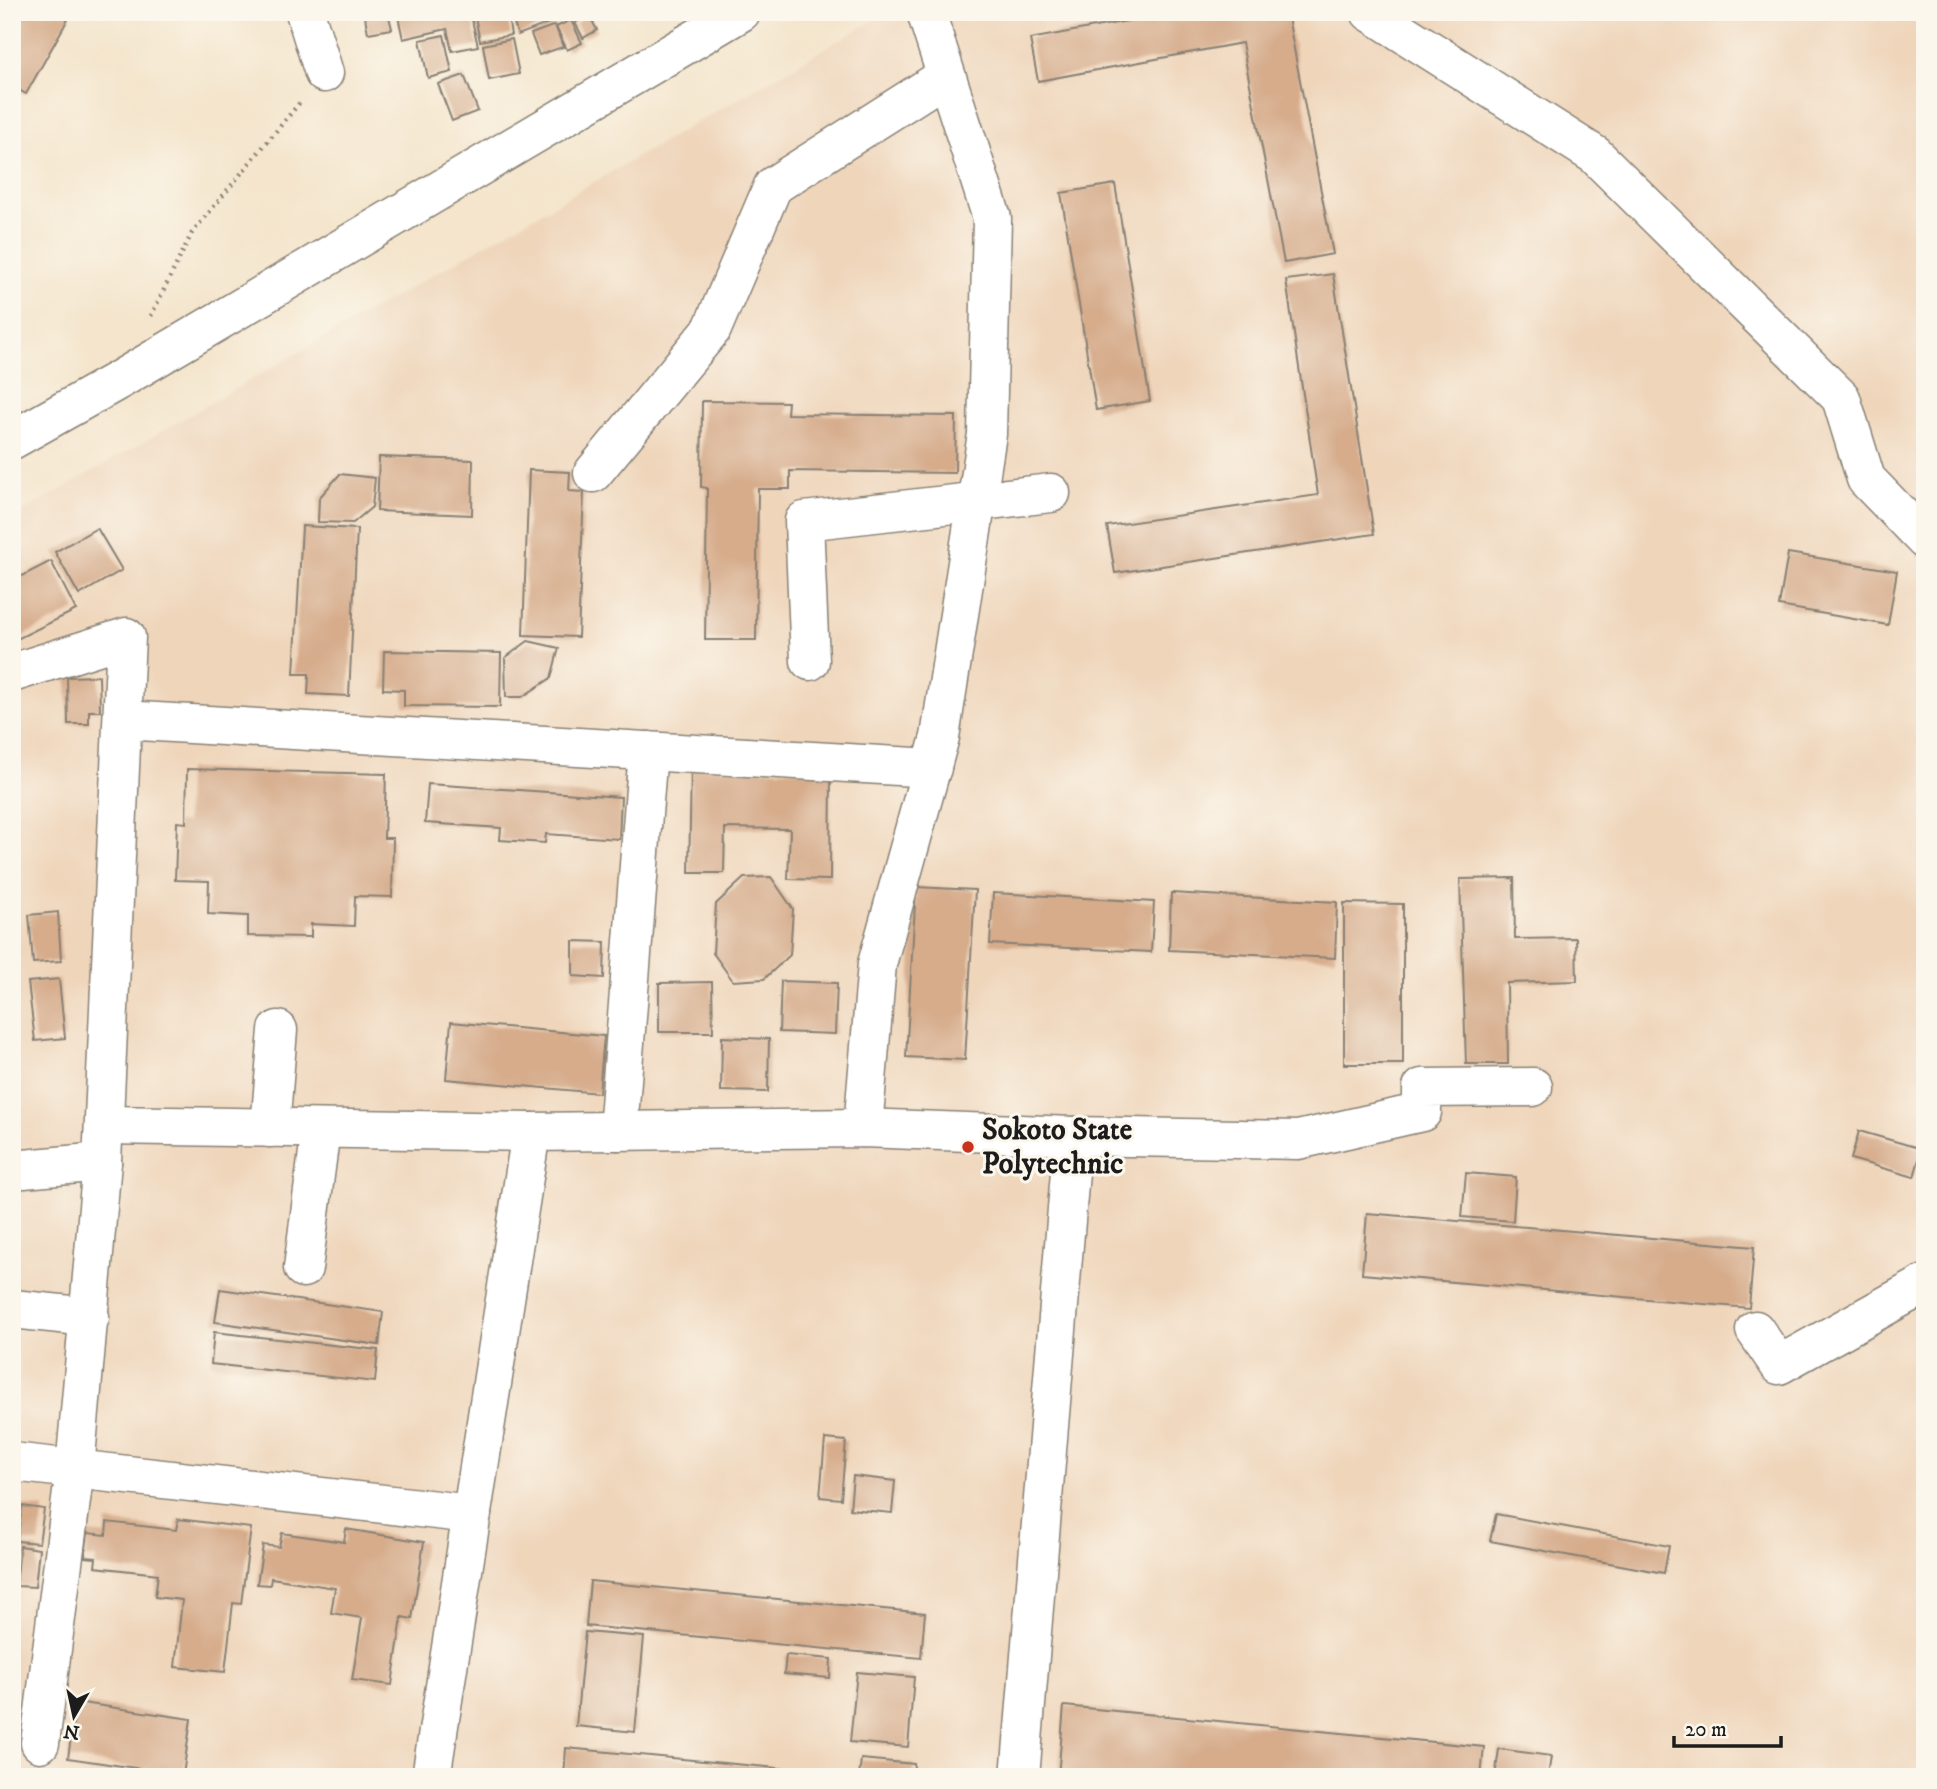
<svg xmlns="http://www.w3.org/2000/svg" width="1937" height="1789" viewBox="0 0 1937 1789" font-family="'IM FELL DW Pica',serif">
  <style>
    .built { fill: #efd6bb }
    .building { fill: #d6ac8b }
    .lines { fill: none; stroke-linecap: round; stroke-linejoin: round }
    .minor-casing { stroke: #888074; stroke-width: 41 }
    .tertiary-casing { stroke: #888074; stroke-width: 41 }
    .path { stroke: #888074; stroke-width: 4.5; stroke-dasharray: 2 5; stroke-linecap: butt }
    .minor { stroke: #fff; stroke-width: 38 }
    .tertiary { stroke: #fff; stroke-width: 38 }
    .poi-dot { fill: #c8321e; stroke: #fbf7ec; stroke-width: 2.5 }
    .labels { text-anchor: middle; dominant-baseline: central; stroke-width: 6; stroke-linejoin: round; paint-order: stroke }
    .poi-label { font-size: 30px; font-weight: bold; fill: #1c1c1c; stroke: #fbf7ec; text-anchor: start }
  </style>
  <rect width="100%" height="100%" fill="#fbf7ec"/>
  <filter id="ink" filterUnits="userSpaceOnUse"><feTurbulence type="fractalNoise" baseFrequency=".0143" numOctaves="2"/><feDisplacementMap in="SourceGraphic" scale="14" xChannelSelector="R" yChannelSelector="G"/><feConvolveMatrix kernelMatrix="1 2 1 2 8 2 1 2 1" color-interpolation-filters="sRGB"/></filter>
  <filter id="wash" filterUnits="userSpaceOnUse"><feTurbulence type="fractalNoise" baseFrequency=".00686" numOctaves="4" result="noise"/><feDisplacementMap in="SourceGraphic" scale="28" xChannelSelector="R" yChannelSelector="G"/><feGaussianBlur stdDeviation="1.57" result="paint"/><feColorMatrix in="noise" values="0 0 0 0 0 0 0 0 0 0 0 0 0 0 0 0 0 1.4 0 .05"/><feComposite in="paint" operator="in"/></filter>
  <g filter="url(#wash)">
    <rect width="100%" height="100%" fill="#f4e5cc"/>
    <!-- built -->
    <path class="built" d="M888,12H1925V1777H12V518Z"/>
    <g id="blocks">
      <!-- building -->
      <g class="building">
        <path d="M12,12H72L26,94L12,86Z"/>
        <path d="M388,12L392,29L368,33L365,17Z"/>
        <path d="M397,12H470L478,46L452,51L447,29L403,39Z"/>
        <path d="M474,12H507L511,35L480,41Z"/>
        <path d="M510,12H548L552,22L518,35Z"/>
        <path d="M1176,12H1287L1333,254L1284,263L1242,43L1038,81L1030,39Z"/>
        <path d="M589,15L597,30L583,38L575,23Z"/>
        <path d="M571,20L582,43L567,50L556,27Z"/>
        <path d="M555,25L563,47L539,55L531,34Z"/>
        <path d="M444,35L452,72L428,78L420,40Z"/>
        <path d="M512,39L519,74L489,80L483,45Z"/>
        <path d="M464,75L478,111L452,121L438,84Z"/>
        <path d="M1115,184L1150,401L1096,410L1061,193Z"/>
        <path d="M1333,274L1374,534L1115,573L1107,526L1318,495L1286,280Z"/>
        <path d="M702,401L788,402L787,414L956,416L955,473L790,471V489H758L756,640H705L707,488L701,487Z"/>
        <path d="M379,457L473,460L472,515L377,511Z"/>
        <path d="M529,470L570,472L569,491L584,492L578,637L523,635Z"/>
        <path d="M340,474L375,478L372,507L353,523L318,522L319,498Z"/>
        <path d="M302,526L357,529L349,696L308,694L309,674H294Z"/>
        <path d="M97,528L122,570L79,595L55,552Z"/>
        <path d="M1788,553L1897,571L1888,625L1779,606Z"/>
        <path d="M51,561L76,610L17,639L12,631V581Z"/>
        <path d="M528,641L559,648L551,678L522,697H506L505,658Z"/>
        <path d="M384,651L501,653L500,707L404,706V690L383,689Z"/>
        <path d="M99,676L100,711H89V724H68L67,677Z"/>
        <path d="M691,768L831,771L830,880L788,879L790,829L725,828L724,873H689Z"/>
        <path d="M187,769L386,774L384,838H393L392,897L355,896L354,926L311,924V937L248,936V916L208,914L209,881L175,880L177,822L186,823Z"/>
        <path d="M428,784L621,797L619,839L546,834L545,843L500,840L501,828L425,823Z"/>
        <path d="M771,877L793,909L790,955L764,979L733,981L713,953L716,904L744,878Z"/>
        <path d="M1514,878L1515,939L1576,938L1577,981L1507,983L1508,1064H1466L1460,879Z"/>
        <path d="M916,887L975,890L965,1060L906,1057Z"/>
        <path d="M993,893L1154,902L1151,952L990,944Z"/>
        <path d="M1171,893L1337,902L1335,958L1169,950Z"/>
        <path d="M1344,903L1403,904V1064H1344Z"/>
        <path d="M58,912L61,961L33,963L29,915Z"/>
        <path d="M573,941L605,942L604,978L573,976Z"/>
        <path d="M59,979L65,1038L35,1041L28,982Z"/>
        <path d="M781,981L837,983L835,1034L779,1032Z"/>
        <path d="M712,982L713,1032H659V983Z"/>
        <path d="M451,1022L604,1036L599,1093L446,1079Z"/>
        <path d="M722,1037L769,1039L768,1092L721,1091Z"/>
        <path d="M1859,1131L1922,1149L1914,1177L1851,1159Z"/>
        <path d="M1466,1173L1516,1177L1513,1221L1462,1217Z"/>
        <path d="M1367,1213L1754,1247L1749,1308L1362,1274Z"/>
        <path d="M220,1289L383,1312L379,1345L215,1322Z"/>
        <path d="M214,1332L378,1350L375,1382L211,1364Z"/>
        <path d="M825,1439L846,1441L841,1499L820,1497Z"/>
        <path d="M853,1476L895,1481L892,1513L850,1509Z"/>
        <path d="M22,1506L44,1509L39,1543L17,1541Z"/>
        <path d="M1496,1514L1669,1546L1664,1573L1490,1541Z"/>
        <path d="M178,1519L251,1528L241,1604L233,1603L225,1672L175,1667L182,1600L155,1597L158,1574L95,1567L96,1558L85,1557L88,1533L106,1535L107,1522L176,1530Z"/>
        <path d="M346,1529L424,1542L412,1619L402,1617L392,1685L352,1680L362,1618L331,1613L335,1588L271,1578L270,1585L257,1584L263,1545L279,1547L282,1533L344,1542Z"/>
        <path d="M20,1546L39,1549L35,1587L16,1586Z"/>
        <path d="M590,1581L925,1613L921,1658L586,1626Z"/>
        <path d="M585,1632L644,1637L635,1732L576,1726Z"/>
        <path d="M786,1655L831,1659L830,1678L784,1674Z"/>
        <path d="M857,1672L914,1677L908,1747L850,1742Z"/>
        <path d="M76,1702L191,1719L183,1775L68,1758Z"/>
        <path d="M1064,1706L1484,1747L1481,1777H1058Z"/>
        <path d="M566,1748L850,1775V1777H564Z"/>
        <path d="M1499,1749L1551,1756L1548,1777H1495Z"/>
        <path d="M861,1759L914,1764L913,1777H859Z"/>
      </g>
    </g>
  </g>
  <g filter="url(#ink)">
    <use href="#blocks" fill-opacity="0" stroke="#888074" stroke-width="2"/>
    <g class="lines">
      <defs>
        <g id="minor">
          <path d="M305,12L324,73"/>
          <path d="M1370,12L1595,155L1841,398L1866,479L1925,540"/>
          <path d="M593,473L712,329L773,186L946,76"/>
          <path d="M810,661L804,521L1051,493"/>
          <path d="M12,673L126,637L102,1162L75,1469L40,1743"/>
          <path d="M123,720L932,768"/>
          <path d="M105,1125L531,1132L863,1128L1073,1136L1298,1140L1422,1112V1088L1533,1087"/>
          <path d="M270,1128L278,1030"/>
          <path d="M863,1128L877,964L940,737L987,434L992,218L926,12"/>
          <path d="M618,1131L648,751"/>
          <path d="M12,1170L102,1162"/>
          <path d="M303,1268L321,1129"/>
          <path d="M12,1309L90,1317"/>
          <path d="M1755,1330L1779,1365L1925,1284"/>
          <path d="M12,1462L472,1514"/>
          <path d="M431,1777L531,1132"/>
          <path d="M1020,1777L1073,1136"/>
        </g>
        <path id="tertiary" d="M12,440L119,380L741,12"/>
      </defs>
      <!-- minor casing -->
      <use href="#minor" class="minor-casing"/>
      <!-- tertiary casing -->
      <use href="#tertiary" class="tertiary-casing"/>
      <!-- path -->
      <path class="path" d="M151,316L192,233L301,101"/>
      <!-- minor -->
      <use href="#minor" class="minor"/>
      <!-- tertiary -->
      <use href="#tertiary" class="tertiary"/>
    </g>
  </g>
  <!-- markers -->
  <circle class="poi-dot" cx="968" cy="1147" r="7"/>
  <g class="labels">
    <!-- poi labels -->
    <g class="poi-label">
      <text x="982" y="1130">Sokoto State<tspan x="982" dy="34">Polytechnic</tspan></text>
    </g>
  </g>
  <!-- margin -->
  <rect width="1937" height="1789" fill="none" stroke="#fbf7ec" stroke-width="42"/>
  <!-- north arrow -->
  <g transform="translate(74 1716) rotate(189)" stroke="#fbf7ec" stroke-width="5" paint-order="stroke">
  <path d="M0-5L12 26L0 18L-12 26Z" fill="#1c1c1c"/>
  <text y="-10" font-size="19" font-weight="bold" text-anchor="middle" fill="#1c1c1c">N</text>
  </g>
  <!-- scale -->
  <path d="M1674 1736v10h107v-10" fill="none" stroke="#1c1c1c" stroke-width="3.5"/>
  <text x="1685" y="1736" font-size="21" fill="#1c1c1c" stroke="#fbf7ec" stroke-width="5" paint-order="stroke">20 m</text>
</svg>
